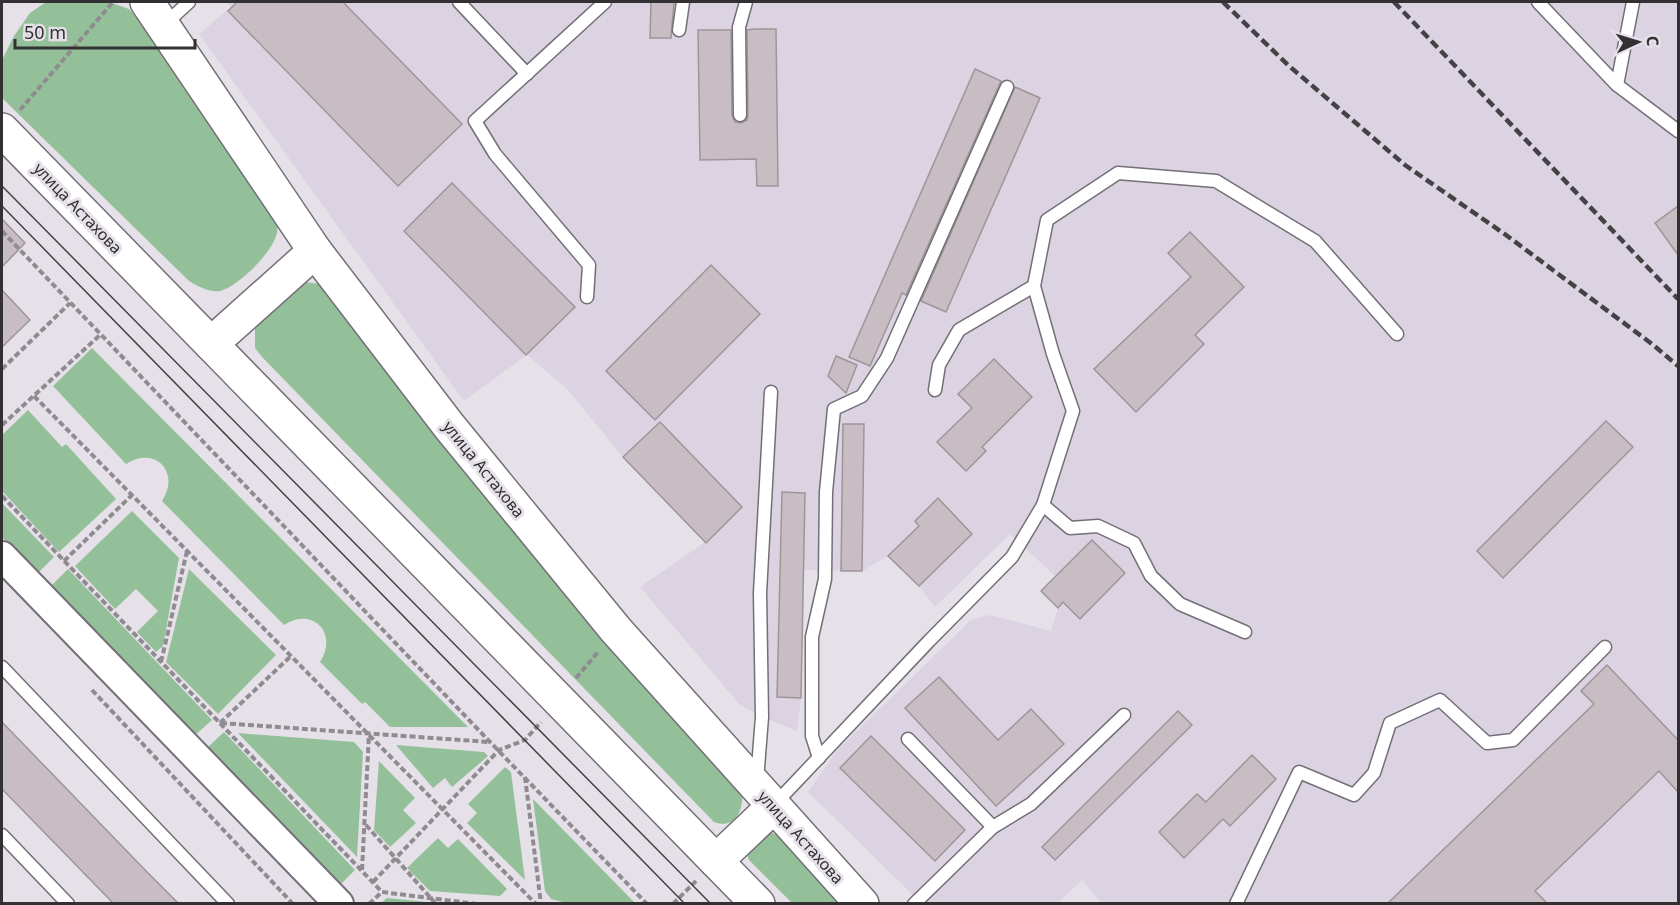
<svg xmlns="http://www.w3.org/2000/svg" width="1680" height="905" viewBox="0 0 1680 905" font-family="'Noto Sans',sans-serif">
  <style>
    .built { fill: #dcd3e2 }
    .green { fill: #93c099 }
    .building { fill: #c7bdc3; stroke: #9e959a; stroke-width: 1.5 }
    .lines { fill: none; stroke-linecap: round; stroke-linejoin: round }
    .service-casing { stroke: #746f77; stroke-width: 15 }
    .tertiary-casing { stroke: #746f77; stroke-width: 32 }
    .secondary-casing { stroke: #746f77; stroke-width: 36 }
    .path { stroke: #8f8b91; stroke-width: 4; stroke-dasharray: 6 3; stroke-linecap: butt }
    .service { stroke: #fff; stroke-width: 12 }
    .tertiary { stroke: #fff; stroke-width: 28 }
    .secondary { stroke: #fff; stroke-width: 33 }
    .tram { stroke: #454246; stroke-width: 1.5 }
    .rail { stroke: #454246; stroke-width: 4.5; stroke-dasharray: 9 4.5; stroke-linecap: butt }
    .labels { text-anchor: middle; dominant-baseline: central; stroke-width: 6; stroke-linejoin: round; paint-order: stroke }
    .street-label { font-size: 16px; fill: #323033; stroke: #e6e1e9 }
  </style>
  <rect width="100%" height="100%" fill="#e6e1e9"/>
  <!-- built -->
  <path class="built" d="M226,2H1678V903L1102,904L1082,880L1058,903H924L918,900L808,792L838,749L971,620L990,615L1051,631L1058,608L1041,591L1055,576L1010,534L935,607L919,586L888,556L862,571L804,570L801,698L797,731L762,717L740,705L640,587L705,542L623,457L567,389L527,355L464,401L199,34L231,7Z"/>
  <!-- green -->
  <g class="green">
    <path d="M46,2H109L129,9L148,30L275,214C276,219 278,227 277,232C275,250 238,287 220,291C209,293 198,286 189,281L2,98V60L14,36L30,13Z"/>
    <path d="M305,282L319,284L331,293L742,792C744,809 735,830 714,822L263,358L255,348V326Z"/>
    <path d="M92,348L468,727H390L365,702L362,704L320,662C339,633 312,606 284,625L162,501C181,472 155,445 126,464L53,386Z"/>
    <path d="M28,410L62,447L66,444L116,499L59,552L2,491V435Z"/>
    <path d="M2,503L54,557L37,574L2,537Z"/>
    <path d="M132,511L179,558L163,646L156,652L137,632L158,611L136,589L115,609L75,566Z"/>
    <path d="M68,569L212,720L194,736L51,586Z"/>
    <path d="M189,569L276,655L218,714L166,662Z"/>
    <path d="M224,732L355,870L340,885L208,747Z"/>
    <path d="M238,733L354,742L363,752L357,857Z"/>
    <path d="M396,745L484,752L488,756L452,787L445,778L433,788Z"/>
    <path d="M379,761L415,798L403,810L416,823L390,847L374,830Z"/>
    <path d="M505,767L511,772L525,880L467,823L477,813L468,804Z"/>
    <path d="M533,799L635,903H567L551,899L545,891Z"/>
    <path d="M766,831L778,835L845,903H792L749,860L745,850Z"/>
    <path d="M438,838L448,848L458,839L507,889L500,896L430,891L407,868Z"/>
    <path d="M387,898L427,902L428,903H381Z"/>
  </g>
  <!-- building -->
  <g class="building">
    <path d="M237,2H343L462,124L398,186L228,11Z"/>
    <path d="M651,2H674L671,38H650Z"/>
    <path d="M754,29H776L778,186H757L756,159L700,160L698,30H731L732,115L735,122L741,123L747,120L748,115L747,30Z"/>
    <path d="M975,69L1001,81L906,295L902,293L870,366L849,357Z"/>
    <path d="M1015,87L1040,98L946,312L921,301Z"/>
    <path d="M452,183L575,307L526,355L404,231Z"/>
    <path d="M1678,206V255L1655,223Z"/>
    <path d="M2,219L25,243L2,267Z"/>
    <path d="M1190,232L1244,287L1195,335L1204,344L1136,412L1094,369L1191,277L1168,253Z"/>
    <path d="M711,265L760,314L655,420L606,371Z"/>
    <path d="M2,290L30,320L2,347Z"/>
    <path d="M836,356L857,365L846,393L828,376Z"/>
    <path d="M994,359L1032,397L982,447L986,451L966,471L937,442L972,408L958,394Z"/>
    <path d="M1606,421L1633,447L1503,578L1477,551Z"/>
    <path d="M660,422L742,507L706,543L623,457Z"/>
    <path d="M843,424H864L862,571H841Z"/>
    <path d="M782,492L805,493L801,698L777,697Z"/>
    <path d="M938,498L972,534L919,586L888,556L919,526L915,521Z"/>
    <path d="M1092,540L1125,573L1080,619L1063,602L1058,608L1041,591Z"/>
    <path d="M1607,665L1678,740V792L1659,771L1535,891L1547,903H1388L1594,704L1581,691Z"/>
    <path d="M939,677L998,740L1031,709L1064,744L996,806L905,708Z"/>
    <path d="M1178,711L1192,725L1055,860L1042,847Z"/>
    <path d="M2,722L147,872L178,903H113L2,789Z"/>
    <path d="M871,736L965,830L935,861L840,768Z"/>
    <path d="M1252,755L1276,779L1230,826L1223,819L1184,858L1159,832L1197,794L1206,802Z"/>
  </g>
  <g class="lines">
    <defs>
      <g id="service">
        <path d="M459,2L527,74"/>
        <path d="M1538,2L1617,85L1678,131"/>
        <path d="M164,25L189,2"/>
        <path d="M679,30L683,2"/>
        <path d="M1617,85L1633,2"/>
        <path d="M740,115L739,27L746,2"/>
        <path d="M587,297L589,265L495,154L475,121L605,2"/>
        <path d="M935,390L939,365L959,330L1034,286"/>
        <path d="M1043,505L1070,528L1098,526L1134,543L1151,576L1180,604L1245,632"/>
        <path d="M2,667L228,904"/>
        <path d="M908,739L993,827"/>
        <path d="M819,758L812,736V637L825,579L826,492L834,409L862,396L887,358L1007,87"/>
        <path d="M757,780L762,717L760,593L771,392"/>
        <path d="M774,805L929,641L1012,557L1043,505L1073,411L1053,354L1034,286L1047,220L1118,173L1216,181L1315,241L1397,334"/>
        <path d="M2,835L68,904"/>
        <path d="M914,904L993,827L1031,804L1124,715"/>
        <path d="M1236,904L1299,772L1354,795L1374,773L1390,723L1440,700L1487,743L1513,740L1605,647"/>
      </g>
      <path id="tertiary" d="M2,556L339,904"/>
      <g id="secondary">
        <path d="M147,2L315,251L449,426L616,630L862,904"/>
        <path d="M2,130L758,904"/>
        <path d="M211,344L315,251"/>
        <path d="M716,861L774,806"/>
      </g>
    </defs>
    <!-- service casing -->
    <use href="#service" class="service-casing"/>
    <!-- tertiary casing -->
    <use href="#tertiary" class="tertiary-casing"/>
    <!-- secondary casing -->
    <use href="#secondary" class="secondary-casing"/>
    <!-- path -->
    <g class="path">
      <path d="M20,110L113,2"/>
      <path d="M2,231L490,742L647,904"/>
      <path d="M2,369L70,303"/>
      <path d="M34,396L536,904"/>
      <path d="M2,425L100,335"/>
      <path d="M2,496L382,892L477,904"/>
      <path d="M64,561L132,495"/>
      <path d="M161,662L187,551"/>
      <path d="M576,678L598,652"/>
      <path d="M92,690L293,904"/>
      <path d="M220,723L291,656"/>
      <path d="M221,723L489,742"/>
      <path d="M525,777L541,904"/>
      <path d="M366,825L436,904"/>
      <path d="M362,870L369,734"/>
      <path d="M373,882L499,750L525,740L541,722"/>
      <path d="M369,904L382,892"/>
      <path d="M673,904L696,881"/>
    </g>
    <!-- service -->
    <use href="#service" class="service"/>
    <!-- tertiary -->
    <use href="#tertiary" class="tertiary"/>
    <!-- secondary -->
    <use href="#secondary" class="secondary"/>
    <!-- tram -->
    <g class="tram">
      <path d="M2,186L711,904"/>
      <path d="M2,206L685,904"/>
    </g>
    <!-- rail -->
    <g class="rail">
      <path d="M1223,2L1288,65L1405,165L1506,235L1652,344L1678,366"/>
      <path d="M1394,2L1678,299"/>
    </g>
  </g>
  <g class="labels">
    <!-- street labels -->
    <g class="street-label">
      <text transform="translate(78 208) rotate(46)">улица Астахова</text>
      <text transform="translate(484 469) rotate(51)">улица Астахова</text>
      <text transform="translate(801 837) rotate(48)">улица Астахова</text>
    </g>
  </g>
  <!-- border -->
  <rect width="1680" height="905" fill="none" stroke="#323033" stroke-width="6"/>
  <!-- north arrow -->
  <g transform="translate(1638 42) rotate(86)" stroke="#e6e1e9" stroke-width="4.5" paint-order="stroke">
  <path d="M0-4.5L10 22L0 15L-10 22Z" fill="#323033"/>
  <text y="-9" font-size="16" font-weight="bold" text-anchor="middle" fill="#323033">С</text>
  </g>
  <!-- scale -->
  <path d="M15 39v9h180v-9" fill="none" stroke="#323033" stroke-width="3"/>
  <text x="24" y="39" font-size="18" fill="#323033" stroke="#e6e1e9" stroke-width="4.5" paint-order="stroke">50 m</text>
</svg>
